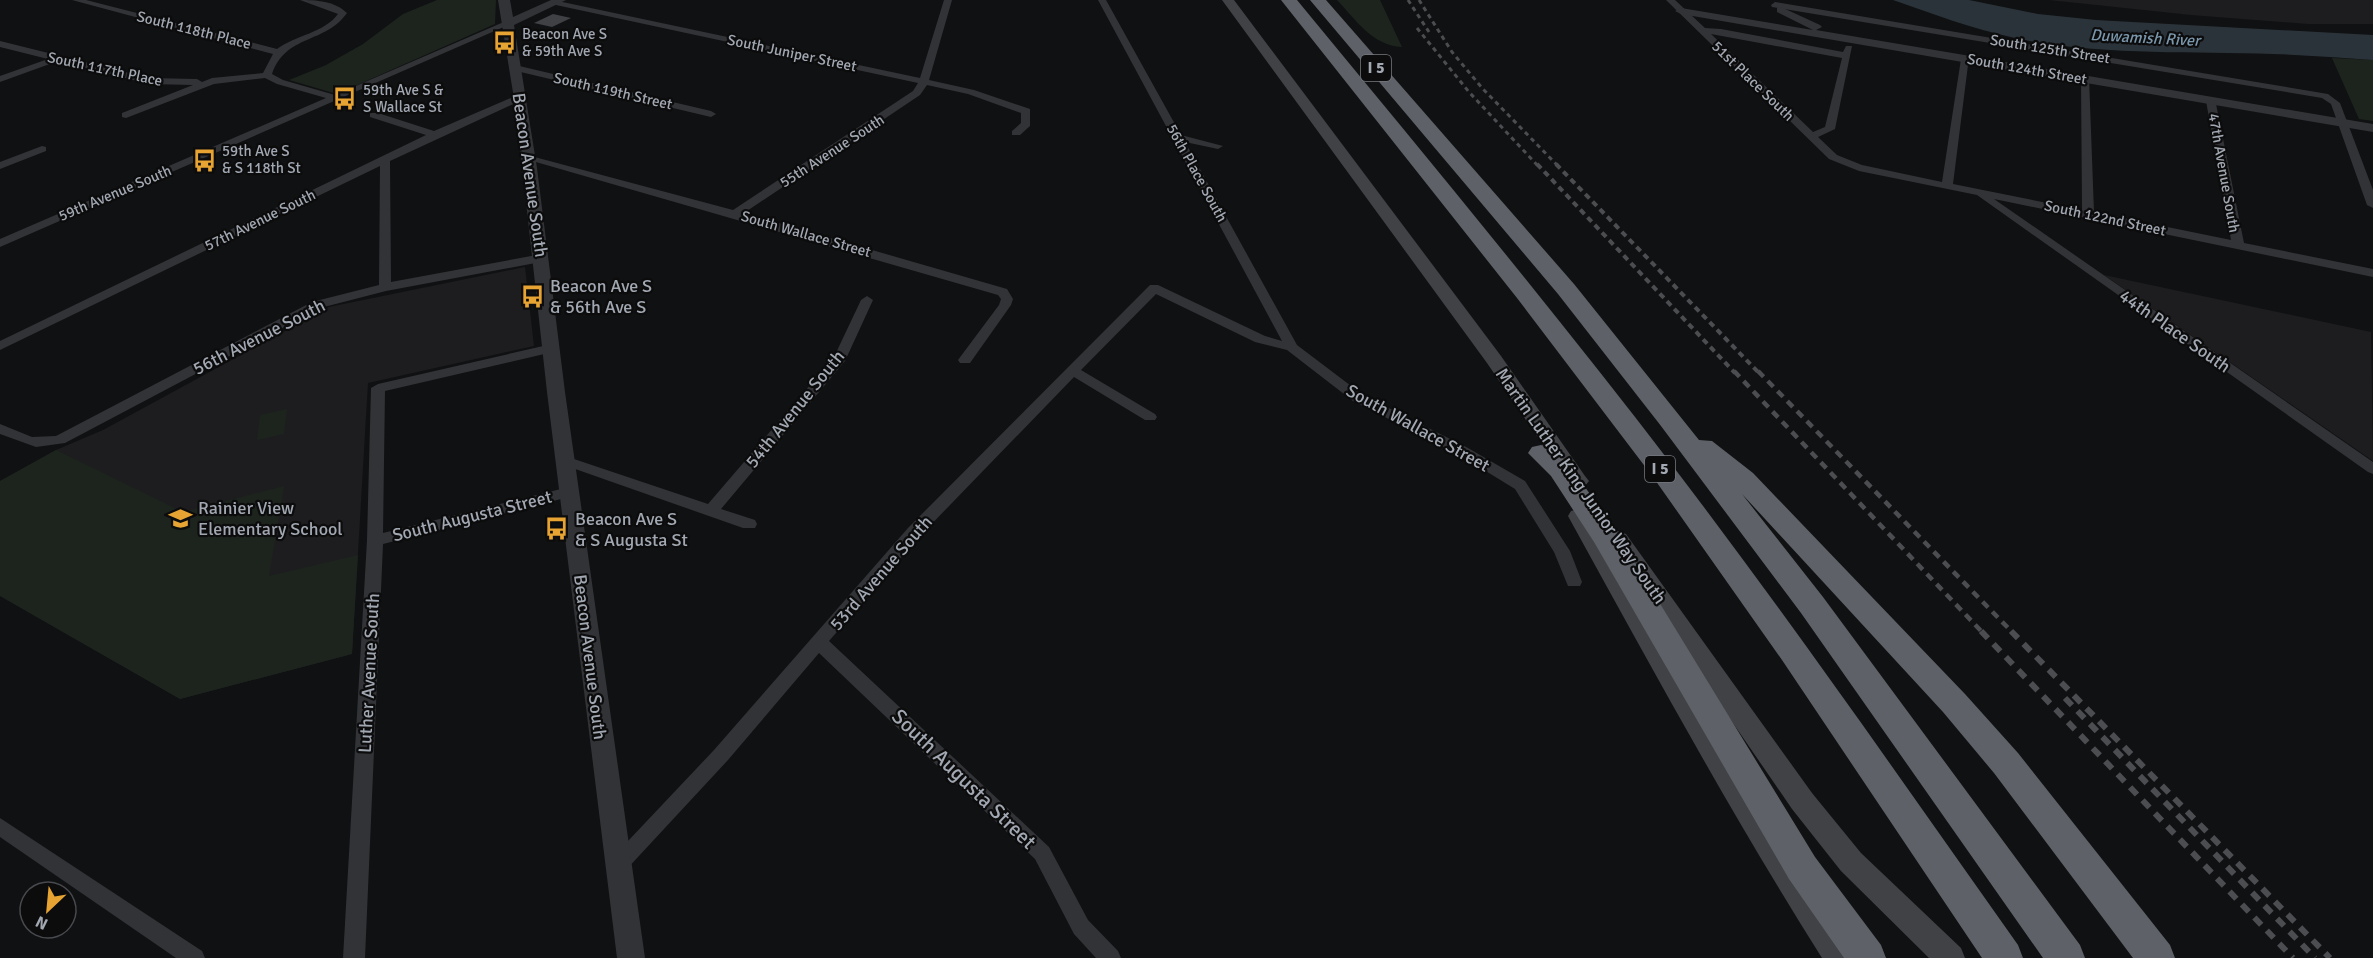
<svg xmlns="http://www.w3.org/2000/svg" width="2373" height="958" viewBox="0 0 2373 958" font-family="Signika,sans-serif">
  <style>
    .built { fill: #1d1d1f }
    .green { fill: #1d241e }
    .water { fill: #2b333a }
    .building { fill: #3f4145 }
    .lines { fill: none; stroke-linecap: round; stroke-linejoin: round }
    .minor { fill: #323337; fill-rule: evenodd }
    .tertiary { fill: #323337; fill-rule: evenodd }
    .secondary { fill: #404246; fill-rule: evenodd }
    .motorway { fill: #5e6167; fill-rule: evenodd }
    .rail-far3 { stroke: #4b4d51; stroke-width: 3; stroke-dasharray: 4.5 4; stroke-linecap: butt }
    .rail-far2 { stroke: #4b4d51; stroke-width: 4; stroke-dasharray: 6 4.5; stroke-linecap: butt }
    .rail-far1 { stroke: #4b4d51; stroke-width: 4.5; stroke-dasharray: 8 6; stroke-linecap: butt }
    .rail { stroke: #4b4d51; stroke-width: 6; stroke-dasharray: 10 8; stroke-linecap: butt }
    .labels { text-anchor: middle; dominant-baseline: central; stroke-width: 4.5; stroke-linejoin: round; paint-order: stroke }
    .far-street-label { font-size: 15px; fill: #a2a8b2; stroke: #0c0c0d }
    .far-poi-label { font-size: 15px; fill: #a2a8b2; stroke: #0c0c0d; text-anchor: start }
    .far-water-label { font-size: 16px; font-style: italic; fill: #7a97ac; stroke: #0c0c0d }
    .shield { fill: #0c0c0d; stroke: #757980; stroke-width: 1.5 }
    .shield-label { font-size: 16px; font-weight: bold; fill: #a2a8b2 }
    .street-label { font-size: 18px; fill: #a2a8b2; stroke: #0c0c0d }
    .poi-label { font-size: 18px; fill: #a2a8b2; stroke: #0c0c0d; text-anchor: start }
    .near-street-label { font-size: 21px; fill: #a2a8b2; stroke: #0c0c0d }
  </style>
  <rect width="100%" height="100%" fill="#101112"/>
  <!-- built -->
  <g class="built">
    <path d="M2049,0H2373V24H2308L2191,15Z"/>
    <path d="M525,267L534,346L368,383L352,654L180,699L0,596V481L56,450L103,430L329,307Z"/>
    <path d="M2104,275L2371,332L2373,461Z"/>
  </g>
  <!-- green -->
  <g class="green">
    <path d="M437,0H496L495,24L337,94L289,80L326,65L363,44L403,14Z"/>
    <path d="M1337,0H1380L1402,47C1373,46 1356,20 1337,0Z"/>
    <path d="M2332,58L2373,60V121L2359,119Z"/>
    <path d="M287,409L284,434L257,440L260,415Z"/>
    <path d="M56,450L183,512L284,486L269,576L358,555L352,654L180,699L0,596V481Z"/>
  </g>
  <!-- water -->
  <path class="water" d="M1893,0H1969L2038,14L2096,20L2373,35V60C2340,58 2306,55 2273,54C2187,51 2100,56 2015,38C1973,29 1933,14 1893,0Z"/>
  <!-- building -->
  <path class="building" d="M553,14L571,18L552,27L534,23Z"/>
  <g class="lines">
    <!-- minor -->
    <g class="minor">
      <path d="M72,0H86L277,49C296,35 324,33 338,14L300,0C316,0 335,1 347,13C325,44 286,34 272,74L283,80L335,95L506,21L513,23L0,247V239L326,98L277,84L265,78L214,84L126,118L122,117V113L193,85L149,84L58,61L0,82V76L48,59L0,47V41L149,78L197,79L202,82L212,78L263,73L273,54Z"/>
      <path d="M553,0L920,78L944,0H952L929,80L974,90L1030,109V126L1020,135H1012V131L1021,123V113L968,94L927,85L920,95L744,213L1007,289L1013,299L1011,305L970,363H960L958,360L999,305L1001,299L998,295L522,158L527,155L733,210L913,91L918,83L556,5L553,4Z"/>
      <path d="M1098,0H1106L1181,135L1223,146L1218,149L1185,142L1297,345L1363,395L1468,448L1525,481L1570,551L1582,582L1580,586H1568L1554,552L1515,489L1458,454L1353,401L1287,350L1255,342L1156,294L1081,370L1155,414L1157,417L1155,420H1145L1074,377L920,536L829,641L1049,847L1088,920L1118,951L1121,958H1096L1074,934L1035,859L819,653L728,760L625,871L618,874L611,871L608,865L611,859L714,750L908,528L1150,285H1158L1265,336L1282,341Z"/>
      <path d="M1666,0H1675L1705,28L1721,29L1843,52L1846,46H1852L1835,129L1818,137L1837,155L1862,165L1942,182L1961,59L1969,57L1953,184L2082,210L2081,79L2089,77L2094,212L2231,240L2206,101L2215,99L2244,243L2373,269V277L1994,199L2373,462V474L2368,472L1977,195L1859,171L1829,159ZM1711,34L1842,58L1825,127L1813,132Z"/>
      <path d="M1775,2L2328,94L2340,103L2373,190V208L2367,205L2331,104L2322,98L1772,7L1771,5Z"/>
      <path d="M515,65L711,111L716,114L711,117L512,70V66Z"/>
      <path d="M520,94L525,97L524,99L390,161L391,282L542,254L546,255V261L386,291L320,308L65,443L36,447L0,434V424L32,437L56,436L312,302L379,285L380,166L0,350V341L426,135L370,117V113H378L434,131Z"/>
      <path d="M42,146L46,147V151L0,169V162Z"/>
      <path d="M867,296L873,300L845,361L721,509L755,520L757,524L755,528H743L561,464L559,461L566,456L571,458L708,504L834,357L861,300Z"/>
      <path d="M552,344L557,345L559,348L557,351L385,391L383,533L569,487L577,492L569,497L383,544L365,958H343L367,540L371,388L378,384Z"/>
      <path d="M0,818L202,951L205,958H176L0,837Z"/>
    </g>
    <!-- tertiary -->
    <g class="tertiary">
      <path d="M498,0H510L513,17L551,0H566L514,25L537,168L565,392L645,958H617L547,392L516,111Z"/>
      <path d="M1781,7L1820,25L1822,27L1816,30L2373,124V132L1681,14L1675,11L1681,8L1813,30L1777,12V8Z"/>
    </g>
    <!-- secondary -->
    <g class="secondary">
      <path d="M1222,0H1234L1501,356L1585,476L1589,481L1585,486L1578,488L1571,486L1487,363Z"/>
      <path d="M1579,509L1587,511L1716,738L1854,958H1822C1731,814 1650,665 1568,516L1571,511Z"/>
      <path d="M1618,531L1626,534L1812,793L1861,853L1961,948L1965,958H1929L1841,871L1792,809L1610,544L1607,539L1610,534Z"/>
    </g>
    <!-- motorway -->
    <g class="motorway">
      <path d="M1281,0H1297C1424,154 1551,307 1672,465C1792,622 1904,784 2018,945L2023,958H1982L1782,660L1653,477L1517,298Z"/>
      <path d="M1310,0H1326L1574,284L1699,440L1712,441L1753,473L1965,694L2018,753L2170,945L2175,958H2133L1994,773L1943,712L1742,494L1823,597L2080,945L2085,958H2043L1801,613L1661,426L1558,294Z"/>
      <path d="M1541,445L1550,447L1569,464L1615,530L1815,857L1881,945L1886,958H1844L1789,879L1594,542L1551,476L1528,453L1532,447Z"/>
    </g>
    <!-- rail-far3 -->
    <g class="rail-far3">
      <path d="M1408,0L1429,32"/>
      <path d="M1419,0L1452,52L1483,89L1558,166"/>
      <path d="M1417,28L1469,92L1538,166"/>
    </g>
    <!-- rail-far2 -->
    <g class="rail-far2">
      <path d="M1537,164L1735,373"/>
      <path d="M1556,164L1759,373"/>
    </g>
    <!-- rail-far1 -->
    <g class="rail-far1">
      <path d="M1734,371L1983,633"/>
      <path d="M1758,371L2013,633"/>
    </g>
    <!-- rail -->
    <g class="rail">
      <path d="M1981,631L2293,958"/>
      <path d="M2011,631L2330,958"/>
      <path d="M2065,698L2315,958"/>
    </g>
  </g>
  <!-- icons -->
  <defs>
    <symbol id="bus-bare" viewBox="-9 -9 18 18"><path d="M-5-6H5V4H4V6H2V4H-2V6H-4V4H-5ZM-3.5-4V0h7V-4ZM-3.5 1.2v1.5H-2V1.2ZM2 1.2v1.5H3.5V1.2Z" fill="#e7a433" stroke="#0c0c0d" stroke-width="2.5" paint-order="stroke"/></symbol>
    <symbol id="school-bare" viewBox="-9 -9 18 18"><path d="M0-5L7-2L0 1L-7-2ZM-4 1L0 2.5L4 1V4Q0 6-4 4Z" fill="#e7a433" stroke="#0c0c0d" stroke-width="2.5" paint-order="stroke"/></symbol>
  </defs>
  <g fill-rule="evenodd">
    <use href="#bus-bare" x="488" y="26" width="33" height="33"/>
    <use href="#bus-bare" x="328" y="82" width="33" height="33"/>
    <use href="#bus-bare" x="188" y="144" width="33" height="33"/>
    <use href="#bus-bare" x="516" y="280" width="33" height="33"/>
    <use href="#school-bare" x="164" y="502" width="33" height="33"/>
    <use href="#bus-bare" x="540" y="512" width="33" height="33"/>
  </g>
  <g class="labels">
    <!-- far-street labels -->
    <g class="far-street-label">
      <text transform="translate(194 30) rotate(14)">South 118th Place</text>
      <text transform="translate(2050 49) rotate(9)">South 125th Street</text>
      <text transform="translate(792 53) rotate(12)">South Juniper Street</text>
      <text transform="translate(105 69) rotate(12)">South 117th Place</text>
      <text transform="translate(2027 69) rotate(10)">South 124th Street</text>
      <text transform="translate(1753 81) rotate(44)">51st Place South</text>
      <text transform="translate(613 91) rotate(13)">South 119th Street</text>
      <text transform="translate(832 151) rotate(-33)">55th Avenue South</text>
      <text transform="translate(1197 173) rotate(61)">56th Place South</text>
      <text transform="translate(2224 173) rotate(80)">47th Avenue South</text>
      <text transform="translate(115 193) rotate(-23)">59th Avenue South</text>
      <text transform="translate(2105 218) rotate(12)">South 122nd Street</text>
      <text transform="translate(260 220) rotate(-26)">57th Avenue South</text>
      <text transform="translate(806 234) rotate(16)">South Wallace Street</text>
    </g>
    <!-- far-poi labels -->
    <g class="far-poi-label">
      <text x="522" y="34">Beacon Ave S<tspan x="522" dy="17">&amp; 59th Ave S</tspan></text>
      <text x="363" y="90">59th Ave S &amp;<tspan x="363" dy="17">S Wallace St</tspan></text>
      <text x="222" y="151">59th Ave S<tspan x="222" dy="17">&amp; S 118th St</tspan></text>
    </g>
    <!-- far-water labels -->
    <g class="far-water-label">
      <text transform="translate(2145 38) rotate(3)">Duwamish River</text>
    </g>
    <!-- shield labels -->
    <g class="shield">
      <rect x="1361" y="55" width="30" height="26" rx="4.5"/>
      <rect x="1645" y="456" width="30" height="26" rx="4.5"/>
    </g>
    <g class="shield-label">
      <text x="1376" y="68">I 5</text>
      <text x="1660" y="469">I 5</text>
    </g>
    <!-- street labels -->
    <g class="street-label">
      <text transform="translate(530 175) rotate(82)">Beacon Avenue South</text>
      <text transform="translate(2175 331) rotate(35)">44th Place South</text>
      <text transform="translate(259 337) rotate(-27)">56th Avenue South</text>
      <text transform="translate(795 409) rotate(-51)">54th Avenue South</text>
      <text transform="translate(1418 428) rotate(29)">South Wallace Street</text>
      <text transform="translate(1581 486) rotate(55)">Martin Luther King Junior Way South</text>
      <text transform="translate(472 516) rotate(-14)">South Augusta Street</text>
      <text transform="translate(881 573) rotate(-49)">53rd Avenue South</text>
      <text transform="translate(590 657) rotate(83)">Beacon Avenue South</text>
      <text transform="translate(369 673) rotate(-87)">Luther Avenue South</text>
    </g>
    <!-- poi labels -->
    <g class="poi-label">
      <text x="550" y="286">Beacon Ave S<tspan x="550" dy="21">&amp; 56th Ave S</tspan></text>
      <text x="198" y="508">Rainier View<tspan x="198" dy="21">Elementary School</tspan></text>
      <text x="575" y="519">Beacon Ave S<tspan x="575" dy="21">&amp; S Augusta St</tspan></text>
    </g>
    <!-- near-street labels -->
    <g class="near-street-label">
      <text transform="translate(964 779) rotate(44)">South Augusta Street</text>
    </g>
  </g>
  <!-- north arrow -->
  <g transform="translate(48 910) rotate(206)"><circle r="28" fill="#0c0c0d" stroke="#484a4f" stroke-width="1.5"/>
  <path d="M0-4.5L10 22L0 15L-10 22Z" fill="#e7a433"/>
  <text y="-9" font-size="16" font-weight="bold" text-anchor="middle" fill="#a2a8b2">N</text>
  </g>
</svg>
